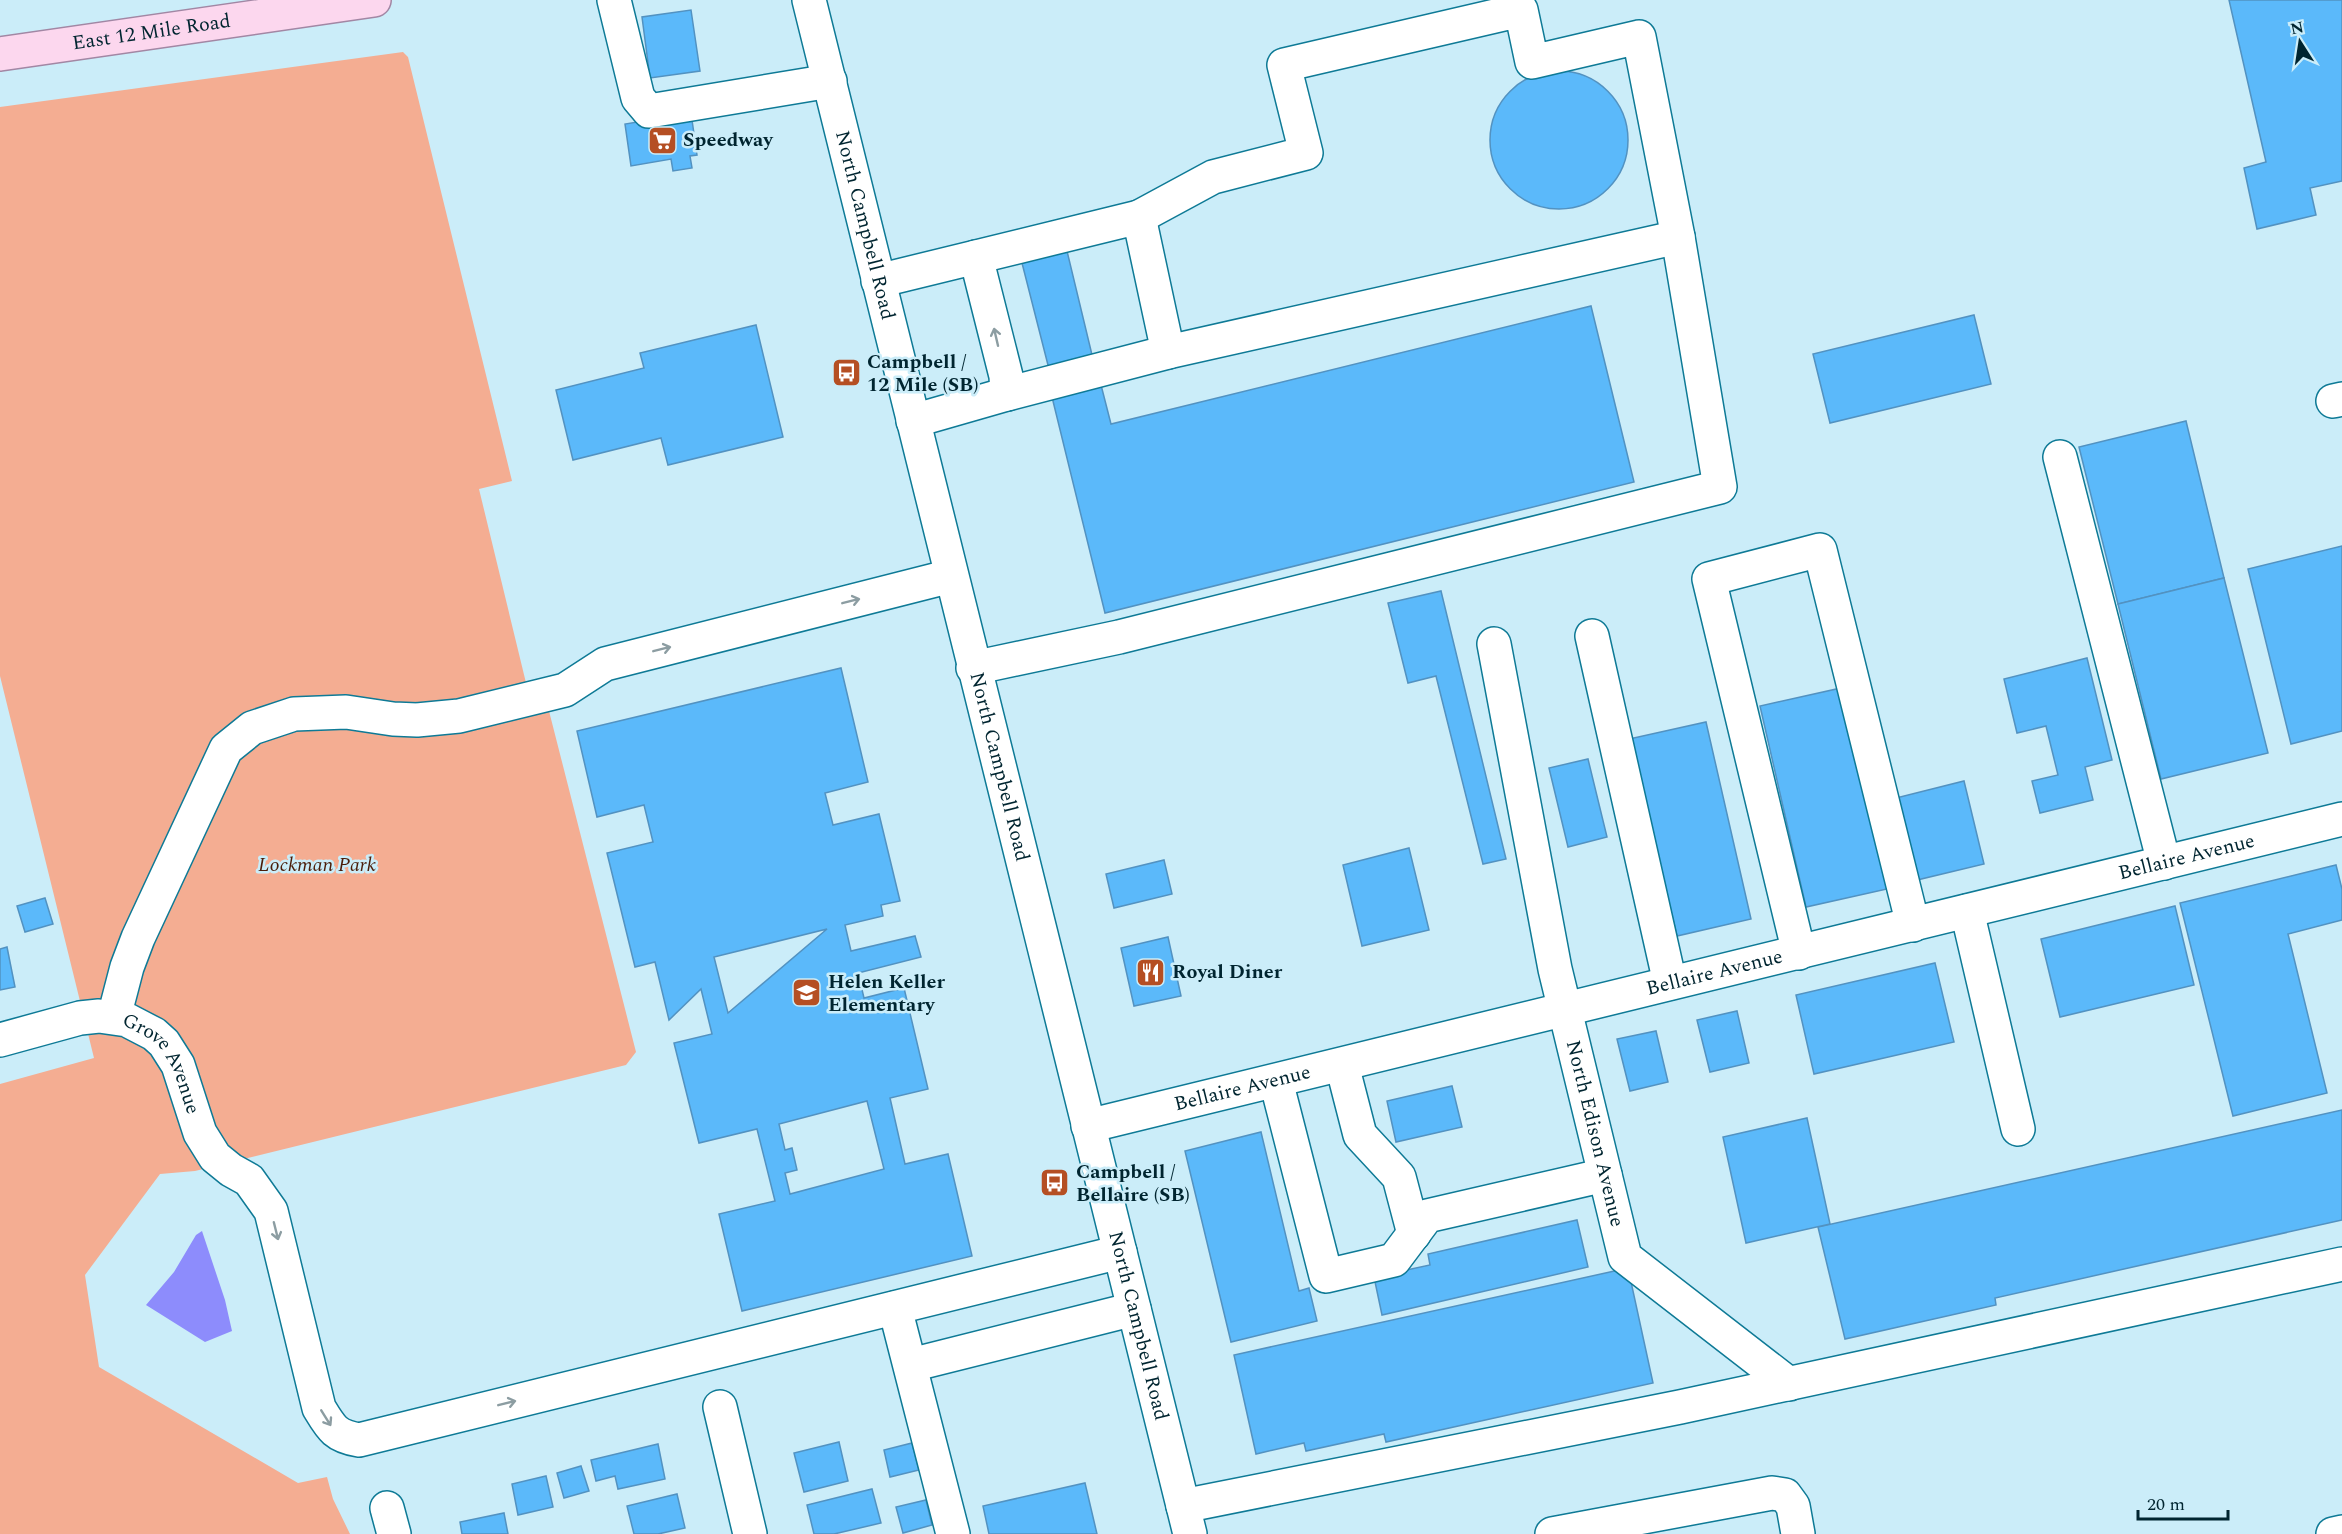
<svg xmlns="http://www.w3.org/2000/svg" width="2342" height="1534" viewBox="0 0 2342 1534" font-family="Spectral,serif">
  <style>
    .green { fill: #f4ad92 }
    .water { fill: #8d8cfc }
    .building { fill: #5bb9fa; stroke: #5292c1; stroke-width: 1.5; fill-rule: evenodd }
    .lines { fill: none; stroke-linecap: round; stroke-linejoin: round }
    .minor-casing { stroke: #0e7a96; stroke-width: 36 }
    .major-casing { stroke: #a287a4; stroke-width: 36 }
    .minor { stroke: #fff; stroke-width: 33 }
    .major { stroke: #fcd7ee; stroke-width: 33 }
    .oneway { stroke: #8c9da2 }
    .labels { text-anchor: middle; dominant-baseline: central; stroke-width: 5; stroke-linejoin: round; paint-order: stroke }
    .street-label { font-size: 20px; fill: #002530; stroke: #cbedf9 }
    .poi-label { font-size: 20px; font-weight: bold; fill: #002530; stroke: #cbedf9; text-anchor: start }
    .park-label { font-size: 20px; font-style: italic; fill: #4b1d09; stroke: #cbedf9 }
  </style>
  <rect width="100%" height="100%" fill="#cbedf9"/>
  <!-- green -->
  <path class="green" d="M403,52L408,57L512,481L479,489L527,687L549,711L636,1052L626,1065L195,1171L160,1174L85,1275L99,1367L298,1483L327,1477L333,1499L350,1534H0V1084L94,1058L0,676V107Z"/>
  <!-- water -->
  <path class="water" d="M202,1231L225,1300L232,1331L205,1342L146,1305L174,1272L196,1235Z"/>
  <!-- building -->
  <g class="building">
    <path d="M2229,0H2342V181L2310,188L2316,215L2257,229L2244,168L2266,162Z"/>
    <path d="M691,10L700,71L650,78L642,17Z"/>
    <circle cx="1559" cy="140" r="69"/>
    <path d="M691,113L697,155L690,156L692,168L673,171L671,159L631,166L625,124Z"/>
    <path d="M1067,251L1093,359L1049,369L1022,263Z"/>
    <path d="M1591,306L1634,482L1105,613L1052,397L1101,385L1111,424Z"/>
    <path d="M1974,315L1991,384L1830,423L1813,354Z"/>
    <path d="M756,325L783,437L668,465L661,438L573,460L556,390L644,368L640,353Z"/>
    <path d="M2186,421L2224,578L2118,604L2079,447Z"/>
    <path d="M2342,546V731L2291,744L2248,569Z"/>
    <path d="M2224,578L2268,753L2161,779L2118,604Z"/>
    <path d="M1441,591L1506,859L1483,864L1436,676L1408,683L1388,603Z"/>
    <path d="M2087,658L2112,760L2085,767L2093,800L2040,813L2032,781L2058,775L2046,726L2017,733L2004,679Z"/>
    <path d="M841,668L868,782L825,793L833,825L879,814L900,901L881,905L883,916L845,925L851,951L915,936L921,957L858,973L864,998L904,988L928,1089L890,1098L905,1164L948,1154L972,1256L742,1311L719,1214L775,1201L757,1129L699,1143L674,1043L712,1034L701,989L669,1020L655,962L635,967L607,853L653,842L644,805L597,817L577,731ZM827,929L728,1013L714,957ZM867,1101L884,1169L790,1194L785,1173L797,1170L792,1148L785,1150L779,1124Z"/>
    <path d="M1841,688L1887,889L1806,907L1760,706Z"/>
    <path d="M1706,722L1751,919L1677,936L1629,739Z"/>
    <path d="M1588,759L1607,837L1568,847L1549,768Z"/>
    <path d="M1964,781L1984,864L1917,880L1896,798Z"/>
    <path d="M1409,848L1429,930L1362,946L1343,865Z"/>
    <path d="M1164,860L1172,894L1114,908L1106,874Z"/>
    <path d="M2336,865L2342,889V920L2288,934L2327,1093L2233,1116L2180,903Z"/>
    <path d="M45,898L53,924L25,932L17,906Z"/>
    <path d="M2175,906L2194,985L2060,1017L2041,939Z"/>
    <path d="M1168,937L1181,996L1134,1006L1121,948Z"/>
    <path d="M7,947L15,987L0,990V949Z"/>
    <path d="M1935,963L1954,1042L1814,1074L1796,995Z"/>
    <path d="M1737,1011L1749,1063L1710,1072L1697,1020Z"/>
    <path d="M1656,1031L1668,1082L1630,1091L1617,1039Z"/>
    <path d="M1452,1086L1462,1127L1396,1142L1387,1101Z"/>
    <path d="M2342,1110V1220L1995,1298L1996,1305L1845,1339L1818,1227Z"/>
    <path d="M1807,1118L1830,1224L1746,1243L1723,1137Z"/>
    <path d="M1261,1132L1299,1291L1309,1288L1317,1321L1231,1342L1185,1151Z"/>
    <path d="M1577,1220L1588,1267L1382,1315L1374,1277L1430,1265L1428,1254Z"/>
    <path d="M1628,1268L1653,1383L1386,1442L1384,1434L1306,1451L1304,1443L1256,1454L1234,1355Z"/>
    <path d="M839,1442L848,1481L804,1492L794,1453Z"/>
    <path d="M912,1443L919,1470L890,1477L884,1450Z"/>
    <path d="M658,1444L665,1479L618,1489L615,1476L596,1481L591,1460Z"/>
    <path d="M581,1466L589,1491L564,1498L557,1473Z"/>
    <path d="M546,1476L553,1507L518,1515L512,1484Z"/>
    <path d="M1085,1483L1097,1534H989L983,1506Z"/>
    <path d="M872,1489L881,1523L834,1534H814L807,1505Z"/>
    <path d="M677,1494L685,1528L658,1534H634L627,1506Z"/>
    <path d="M926,1500L932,1525L903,1533L896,1507Z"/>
    <path d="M504,1513L508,1534H462L460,1522Z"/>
  </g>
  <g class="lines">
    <defs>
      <g id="minor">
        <path d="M614,0L638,98L649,111L830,81"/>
        <path id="s1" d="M809,0L1190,1534"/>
        <path d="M976,257L1006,376L1007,394"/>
        <path d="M878,281L1139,217L1168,352L1007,394L913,421"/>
        <path d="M1168,352L1678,237"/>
        <path d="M2333,401L2342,399"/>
        <path d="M2060,457L2164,863"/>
        <path d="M1592,636L1670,983"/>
        <path id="s2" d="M1494,644L1555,969L1625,1257L1789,1384"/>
        <path d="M973,668L1119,637L1720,487L1678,237L1639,37L1532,62L1521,10L1284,65L1306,153L1213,177L1139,217"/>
        <path d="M1967,911L2018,1129"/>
        <path d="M1799,953L1709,579L1820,550L1913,925"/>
        <path d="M114,1017L127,967L138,938L226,749L252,728L294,714L346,712L393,719L417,720L459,716L565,690L605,664L951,576"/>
        <path id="s3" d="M0,1040L80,1018L99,1016L127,1020L154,1034L164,1043L178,1065L200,1133L215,1157L231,1170L249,1180L271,1211L319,1408C331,1428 335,1436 359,1440L1120,1252"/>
        <path d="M1342,1065L1360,1135L1399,1177L1414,1234"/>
        <path d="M1276,1081L1326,1276L1394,1260L1427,1216L1605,1175"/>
        <path id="s4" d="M1088,1126L2342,819"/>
        <path d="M895,1308L953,1534"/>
        <path d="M911,1365L1134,1309"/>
        <path d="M720,1407L750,1534"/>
        <path d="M1183,1506L1680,1407L2342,1264"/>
        <path d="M387,1508L394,1534"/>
        <path d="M1552,1534L1772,1493L1785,1495L1793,1506L1798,1534"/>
        <path d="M2333,1534L2342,1532"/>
      </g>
      <g id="major">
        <path id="s5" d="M0,54L374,0"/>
      </g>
    </defs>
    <!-- minor casing -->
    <use href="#minor" class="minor-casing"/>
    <!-- major casing -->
    <use href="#major" class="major-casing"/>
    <!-- minor -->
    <use href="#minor" class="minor"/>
    <!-- major -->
    <use href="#major" class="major"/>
  </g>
  <!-- one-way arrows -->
  <defs><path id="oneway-shaft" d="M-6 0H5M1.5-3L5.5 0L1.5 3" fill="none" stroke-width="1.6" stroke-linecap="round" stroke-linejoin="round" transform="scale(1.5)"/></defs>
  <g class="oneway">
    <use href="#oneway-shaft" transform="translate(996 337) rotate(-103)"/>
    <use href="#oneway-shaft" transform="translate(851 601) rotate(-14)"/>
    <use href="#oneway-shaft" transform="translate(662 649) rotate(-14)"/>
    <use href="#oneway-shaft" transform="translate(276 1231) rotate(76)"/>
    <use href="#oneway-shaft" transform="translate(507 1403) rotate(-14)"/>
    <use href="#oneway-shaft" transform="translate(326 1418) rotate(58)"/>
  </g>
  <!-- icons -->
  <defs>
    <symbol id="supermarket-square" viewBox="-11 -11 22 22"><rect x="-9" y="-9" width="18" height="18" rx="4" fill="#b54f23" stroke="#cbedf9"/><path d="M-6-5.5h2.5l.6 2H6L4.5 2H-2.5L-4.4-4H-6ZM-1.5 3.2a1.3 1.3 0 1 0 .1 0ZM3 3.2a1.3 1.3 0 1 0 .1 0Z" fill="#fff"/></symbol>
    <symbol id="bus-square" viewBox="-11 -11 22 22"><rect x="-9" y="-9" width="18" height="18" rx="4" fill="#b54f23" stroke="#cbedf9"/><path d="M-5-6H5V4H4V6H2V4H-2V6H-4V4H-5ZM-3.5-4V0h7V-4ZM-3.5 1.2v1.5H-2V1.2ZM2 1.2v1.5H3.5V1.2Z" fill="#fff"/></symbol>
    <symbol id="restaurant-square" viewBox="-11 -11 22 22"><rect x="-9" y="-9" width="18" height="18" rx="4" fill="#b54f23" stroke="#cbedf9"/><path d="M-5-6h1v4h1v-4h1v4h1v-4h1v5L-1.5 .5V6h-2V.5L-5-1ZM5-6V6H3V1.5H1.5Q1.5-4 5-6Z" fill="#fff"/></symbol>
    <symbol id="school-square" viewBox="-11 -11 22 22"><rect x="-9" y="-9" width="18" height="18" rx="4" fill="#b54f23" stroke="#cbedf9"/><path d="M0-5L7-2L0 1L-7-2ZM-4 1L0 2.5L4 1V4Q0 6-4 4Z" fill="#fff"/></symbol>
  </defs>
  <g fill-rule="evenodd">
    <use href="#supermarket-square" x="646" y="124" width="33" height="33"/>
    <use href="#bus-square" x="830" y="356" width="33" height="33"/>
    <use href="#restaurant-square" x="1134" y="956" width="33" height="33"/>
    <use href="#school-square" x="790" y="976" width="33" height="33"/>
    <use href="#bus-square" x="1038" y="1166" width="33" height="33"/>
  </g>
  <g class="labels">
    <!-- street labels -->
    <g class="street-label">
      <text stroke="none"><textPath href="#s5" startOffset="153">East 12 Mile Road</textPath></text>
      <text stroke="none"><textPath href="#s1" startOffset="232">North Campbell Road</textPath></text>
      <text stroke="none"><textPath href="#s1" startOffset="790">North Campbell Road</textPath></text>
      <text stroke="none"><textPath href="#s4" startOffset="1131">Bellaire Avenue</textPath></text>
      <text stroke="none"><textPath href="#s4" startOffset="645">Bellaire Avenue</textPath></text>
      <text stroke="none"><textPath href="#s3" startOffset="189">Grove Avenue</textPath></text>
      <text stroke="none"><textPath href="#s4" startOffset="159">Bellaire Avenue</textPath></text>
      <text stroke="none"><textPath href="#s2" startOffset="500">North Edison Avenue</textPath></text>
      <text stroke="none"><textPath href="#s1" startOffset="1366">North Campbell Road</textPath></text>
    </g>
    <!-- poi labels -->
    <g class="poi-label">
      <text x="683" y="140">Speedway</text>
      <text x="867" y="362">Campbell /<tspan x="867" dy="23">12 Mile (SB)</tspan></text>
      <text x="1172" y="972">Royal Diner</text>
      <text x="828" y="982">Helen Keller<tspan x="828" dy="23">Elementary</tspan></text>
      <text x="1076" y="1172">Campbell /<tspan x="1076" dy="23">Bellaire (SB)</tspan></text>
    </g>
    <!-- park labels -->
    <g class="park-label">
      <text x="317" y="865">Lockman Park</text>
    </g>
  </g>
  <!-- north arrow -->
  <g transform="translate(2300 42) rotate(348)" stroke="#cbedf9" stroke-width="4.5" paint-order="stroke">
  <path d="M0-4.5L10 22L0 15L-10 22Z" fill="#002530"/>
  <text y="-9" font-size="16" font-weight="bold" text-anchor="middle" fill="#002530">N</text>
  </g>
  <!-- scale -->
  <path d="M2138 1510v9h90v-9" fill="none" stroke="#002530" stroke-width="3"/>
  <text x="2147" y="1510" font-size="18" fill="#002530" stroke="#cbedf9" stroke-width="4.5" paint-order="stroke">20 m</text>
</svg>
